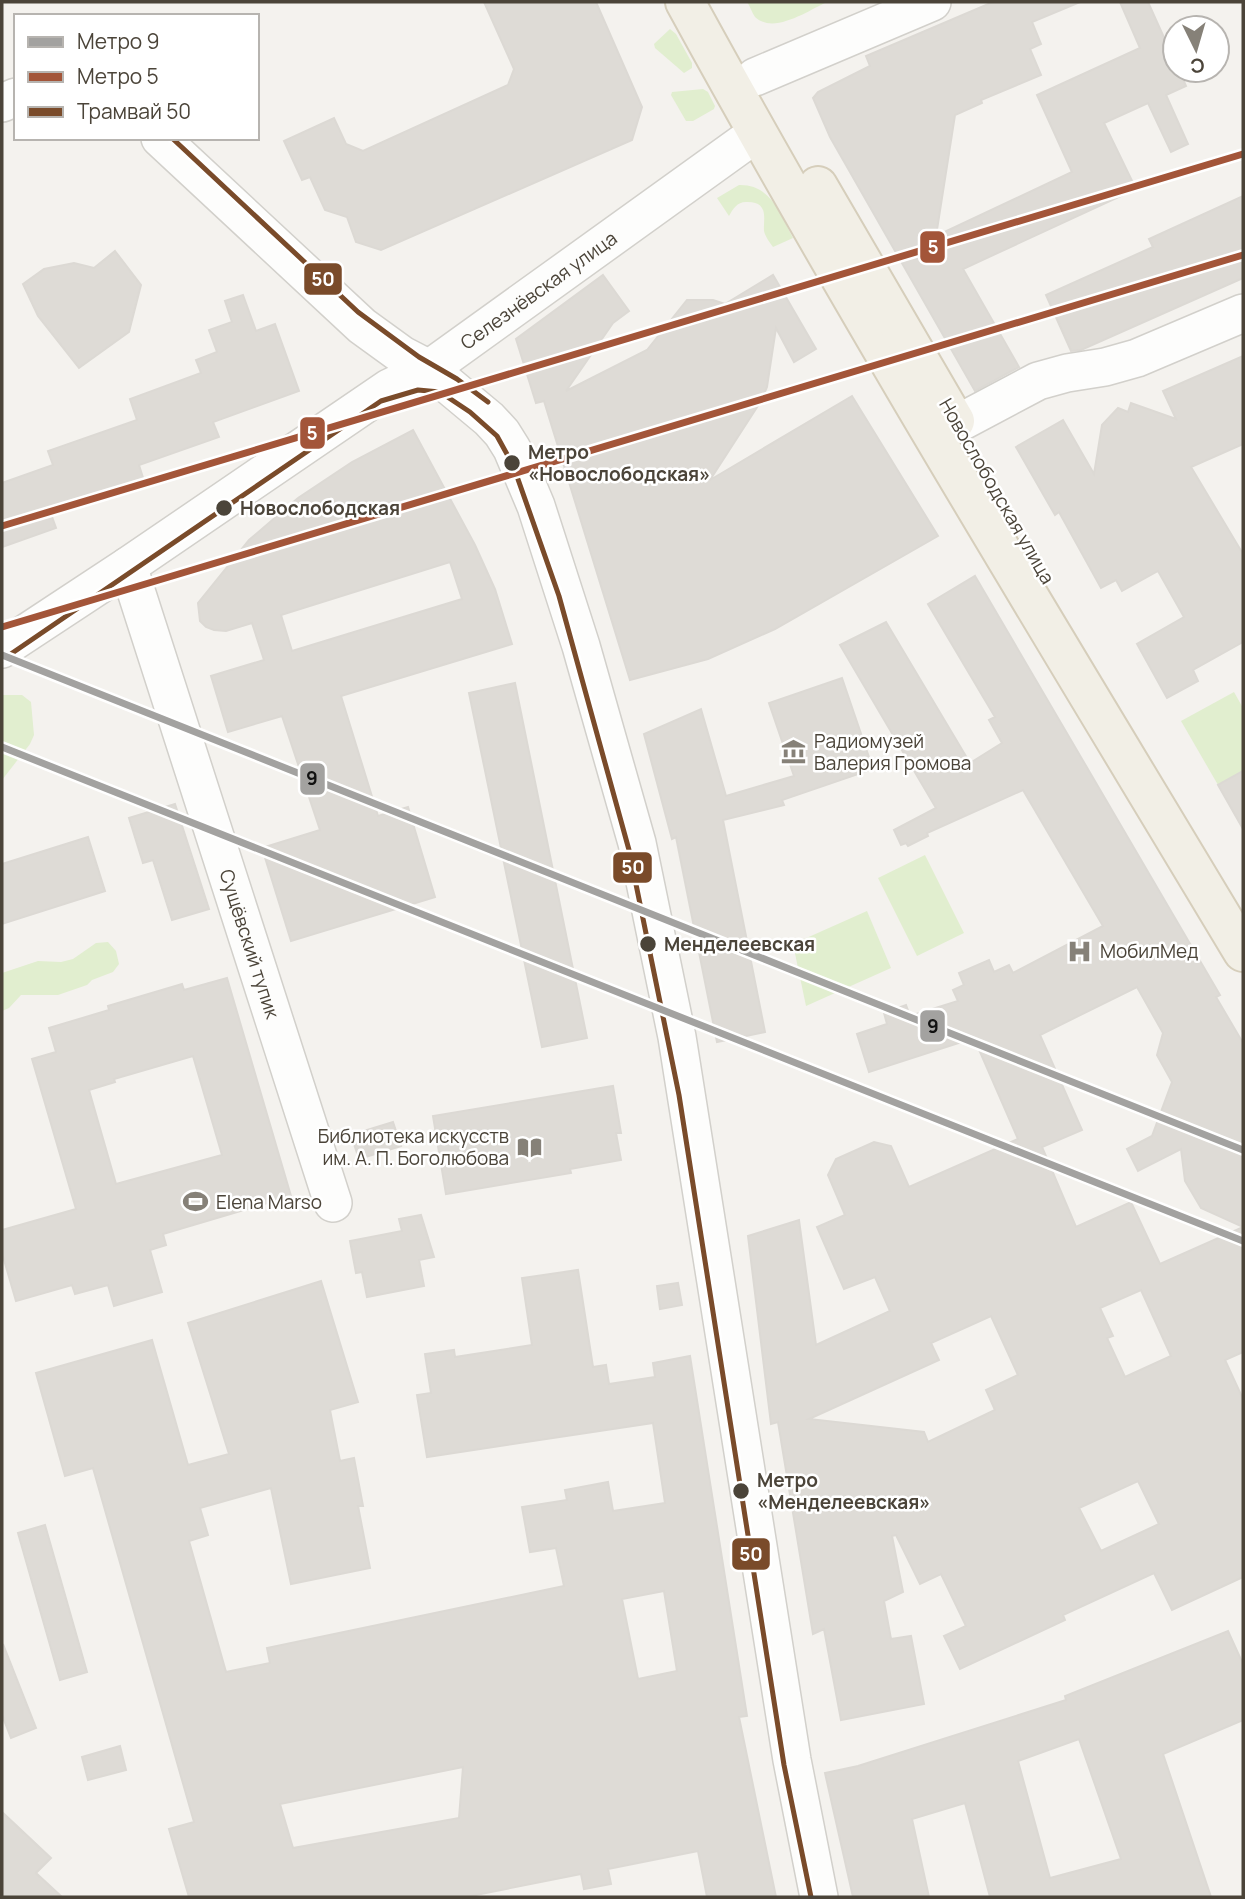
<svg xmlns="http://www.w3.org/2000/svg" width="1245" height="1899" viewBox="0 0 1245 1899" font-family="Manrope,sans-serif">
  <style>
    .green { fill: #e1eecf }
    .building { fill: #dedbd6; stroke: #dcd9d4; stroke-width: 2; fill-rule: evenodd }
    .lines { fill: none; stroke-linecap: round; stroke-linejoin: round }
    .minor-casing { stroke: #d2d0cb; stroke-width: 40 }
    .major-casing { stroke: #d6cebb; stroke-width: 42 }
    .minor { stroke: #fdfdfc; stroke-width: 37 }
    .major { stroke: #f2efe6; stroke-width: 38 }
    .tram-1-casing { stroke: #fff; stroke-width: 10 }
    .tram-1 { stroke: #7a4b2a; stroke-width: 5 }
    .metro-1-casing { stroke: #fff; stroke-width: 12 }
    .metro-2-casing { stroke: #fff; stroke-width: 12 }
    .metro-1 { stroke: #a3a2a0; stroke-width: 7 }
    .metro-2 { stroke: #a35539; stroke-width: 7 }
    .stop-dot { fill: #4b4439; stroke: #fff; stroke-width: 2.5 }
    .labels { text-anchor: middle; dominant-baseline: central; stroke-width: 5; stroke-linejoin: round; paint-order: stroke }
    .street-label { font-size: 19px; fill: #4b4439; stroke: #fff }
    .stop-label { font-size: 19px; font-weight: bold; fill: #4b4439; stroke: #fff; text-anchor: start }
    .poi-label { font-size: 19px; fill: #4b4439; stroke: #fff; text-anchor: start }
    .line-badge { stroke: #fff; stroke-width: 2.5 }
    .badge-label { font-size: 19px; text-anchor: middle; font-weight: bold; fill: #fff }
    .pale-badge-label { font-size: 19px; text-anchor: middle; font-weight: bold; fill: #111 }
  </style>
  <rect width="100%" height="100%" fill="#f4f2ee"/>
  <!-- green -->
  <g class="green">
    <path d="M747,2H827C809,10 774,35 755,17C752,13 750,6 747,2Z"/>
    <path d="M670,29L676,34L692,63V68L684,73L655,48L654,44Z"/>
    <path d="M703,89L708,92L715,106L714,109L693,121H686L671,95L672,92Z"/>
    <path d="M739,185C771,184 780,214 793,238L773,247C770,243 765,236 764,231C763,220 770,201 746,202C737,202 733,209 729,216L717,198Z"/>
    <path d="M1234,692L1243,708V771L1218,785L1181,721Z"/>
    <path d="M2,695H22L31,702L34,735L30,744L2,780Z"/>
    <path d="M925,855L964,933L917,956L878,878Z"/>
    <path d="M867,911L891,968L806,1006L793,944Z"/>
    <path d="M108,942L116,951L119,964L113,972L92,980L87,985L58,995H21L9,1008L2,1011V973L38,961L61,962L73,959L96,943Z"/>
  </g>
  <!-- building -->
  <g class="building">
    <path d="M484,2H596L642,107L632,140L381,250L356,242L347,217L325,210L310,177L302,180L284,141L334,118L346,144L363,151L508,85L514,69Z"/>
    <path d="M993,2H1080L1032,22L1041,44L1030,49L1041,75L981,100L982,103L955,115L936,236L1072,172L1037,95L1140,48L1120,2H1148L1175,62V70H1179L1186,86L1166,95L1188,144L1171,152L1148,103L1104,123L1136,189L963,269L1019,367L975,391L830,137L813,98L818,92L870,66L866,56Z"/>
    <path d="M1243,196V278L1081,350L1071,351L1046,295L1153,247L1149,239Z"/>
    <path d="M115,251L141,285L129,332L79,368L38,316L23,284L44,269L74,263L94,268Z"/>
    <path d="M603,275L629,311L613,323L566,391L647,350L687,300H713L725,304L773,275L816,349L794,362L776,328L767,387L761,401L710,480L852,396L938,536L775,629L708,659L630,680L544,401L536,403L516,339Z"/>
    <path d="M243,295L256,331L275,324L299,391L213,422L219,437L139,465L144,481L51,514L56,528L2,547V483L53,465L48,451L137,420L130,399L201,373L196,360L217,352L209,330L232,322L225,301Z"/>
    <path d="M1243,356V444L1191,467L1243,554V642L1193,670L1198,681L1167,698L1137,644L1184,617L1158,571L1122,591L1116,580L1101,588L1059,512L1055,515L1016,447L1063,420L1094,474L1102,425L1118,408L1128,412L1131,403L1176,419L1163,391Z"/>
    <path d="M413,430L475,545L495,589L512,644L341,696L378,816L408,807L435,897L291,941L262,848L320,830L282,716L228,732L211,676L264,660L252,623L226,631L214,630L206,627L200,621L198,603L249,540L298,498L352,462ZM450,562L462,599L292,651L281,615Z"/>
    <path d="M975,576L1220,995L1216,997L1243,1043V1227L1201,1208L1185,1181L1181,1149L1138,1171L1127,1149L1152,1136L1172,1082L1157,1055L1163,1033L1137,987L1040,1035L1082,1130L1042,1147L1076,1227L1131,1202L1160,1264L1243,1227V1352L1225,1360L1243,1399V1577L1172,1610L1154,1573L1063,1615L1065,1620L960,1669L944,1636L966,1626L941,1574L920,1584L896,1535L892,1536L903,1592L884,1601L891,1639L911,1636L924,1704L841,1720L824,1629L813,1634L778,1422L771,1424L748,1236L799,1220L816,1345L890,1311L875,1277L844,1289L817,1227L845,1215L828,1175L836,1159L874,1142L891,1146L909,1187L1018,1139L974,1038L869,1072L857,1034L887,1024L884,1013L906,1005L910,1016L958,1001L953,990L964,985L959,973L989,960L994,972L1009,965L1013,973L1103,926L1023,790L927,833L928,836L908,846L906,843L901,845L894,830L936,808L840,645L886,622L970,763L1002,743L989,720L995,717L928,604ZM1141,1290L1171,1356L1125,1377L1107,1338L1113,1336L1100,1308ZM991,1316L1018,1375L986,1390L995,1410L928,1442L924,1432L809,1419L939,1360L931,1343ZM1138,1481L1159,1524L1101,1551L1079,1508Z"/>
    <path d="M842,678L873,769L782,800L784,805L723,820L765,1032L717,1042L676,837L672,839L644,734L701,709L726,796L794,776L769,703Z"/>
    <path d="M515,683L587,1038L542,1047L469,693Z"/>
    <path d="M1243,771V829L1218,785Z"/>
    <path d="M175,804L209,909L172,920L153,860L143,863L129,818Z"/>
    <path d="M88,837L105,891L2,924V864Z"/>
    <path d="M227,978L291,1196L163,1234L166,1245L150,1250L162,1292L114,1306L108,1285L75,1294L72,1285L16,1301L2,1253V1230L76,1209L32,1059L56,1052L49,1028L109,1010L108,1006L182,984L184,990ZM193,1056L222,1155L116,1184L89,1090L115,1082L114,1079Z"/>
    <path d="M613,1086L621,1133H616L621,1160L570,1169L571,1173L446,1194L433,1116Z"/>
    <path d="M393,1122L401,1146L359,1159L351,1135Z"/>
    <path d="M421,1215L434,1257L419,1260L424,1286L367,1297L362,1272L356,1273L350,1241L402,1231L399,1219Z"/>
    <path d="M578,1270L593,1367L606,1365L609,1384L655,1377L653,1363L690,1356L747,1716L739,1717L776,1897H707L698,1851L608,1869L611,1884L584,1889L581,1874L466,1897H189L169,1829L194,1822L93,1468L65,1476L36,1373L152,1340L188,1465L229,1454L188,1323L321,1281L358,1402L330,1410L340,1461L354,1458L363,1506H358L370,1568L291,1584L271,1488L200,1508L208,1535L189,1541L226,1672L270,1663L267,1648L564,1586L556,1548L530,1552L522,1507L567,1500L565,1490L608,1482L613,1511L665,1503L653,1423L427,1457L417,1395L431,1393L425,1354L454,1350L455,1357L532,1345L522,1278ZM664,1591L677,1671L638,1679L622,1599ZM463,1767L459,1818L293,1848L280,1804Z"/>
    <path d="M678,1283L682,1305L660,1309L657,1286Z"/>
    <path d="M45,1525L87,1672L60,1680L18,1533Z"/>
    <path d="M1228,1631L1243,1664V1720L1163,1754L1211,1897H990L965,1803L912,1819L929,1897H853L825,1773L858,1766L1066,1700L1065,1696ZM1079,1739L1121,1859L1050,1878L1018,1761Z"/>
    <path d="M3,1644L36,1728L11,1738L2,1715Z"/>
    <path d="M120,1746L126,1770L88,1780L82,1757Z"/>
    <path d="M2,1812L51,1858L36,1873L62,1897H2Z"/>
  </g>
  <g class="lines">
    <defs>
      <g id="minor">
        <path d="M755,77L932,2"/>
        <path d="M2,103L16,97"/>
        <path d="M160,138L362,326L402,355L429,369L489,419L502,433L512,449L536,506L581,646L637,843L677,1037L792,1760L819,1897"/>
        <path d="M957,424L1038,381L1067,373L1105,367L1137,358L1243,313"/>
        <path id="s1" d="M128,566L333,1203"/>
        <path id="s2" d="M2,649L128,566L389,388L429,369L757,133"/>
      </g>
      <g id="major">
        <path d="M685,2C861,324 1054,637 1243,952"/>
        <path d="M818,186L955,421"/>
      </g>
    </defs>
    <!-- minor casing -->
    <use href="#minor" class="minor-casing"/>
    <!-- major casing -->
    <use href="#major" class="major-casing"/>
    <!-- minor -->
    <use href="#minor" class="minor"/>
    <!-- major -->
    <use href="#major" class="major"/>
    <defs>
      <g id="tram-1">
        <path d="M172,138L358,312L419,357L457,379L488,402"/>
        <path d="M2,660L381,401L418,390L440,392L470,412L497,436L513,465L559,596L629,850L679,1095L784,1765L811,1897"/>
      </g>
    </defs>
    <!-- tram-1 casing -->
    <use href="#tram-1" class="tram-1-casing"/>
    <!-- tram-1 -->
    <use href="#tram-1" class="tram-1"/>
    <defs>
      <g id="metro-1">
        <path d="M2,655L1243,1150"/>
        <path d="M2,747L1243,1241"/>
      </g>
      <g id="metro-2">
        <path d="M2,526L1243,154"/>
        <path d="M2,627L1243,255"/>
      </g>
    </defs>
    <!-- metro-1 casing -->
    <use href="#metro-1" class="metro-1-casing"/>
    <!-- metro-2 casing -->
    <use href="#metro-2" class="metro-2-casing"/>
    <!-- metro-1 -->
    <use href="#metro-1" class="metro-1"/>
    <!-- metro-2 -->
    <use href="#metro-2" class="metro-2"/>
  </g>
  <!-- icons -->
  <defs>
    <symbol id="museum-bare" viewBox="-9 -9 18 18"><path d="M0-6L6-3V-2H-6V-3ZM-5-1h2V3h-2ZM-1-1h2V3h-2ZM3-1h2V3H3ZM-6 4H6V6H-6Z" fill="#868178" stroke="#fff" stroke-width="2.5" paint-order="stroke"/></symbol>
    <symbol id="hospital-bare" viewBox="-9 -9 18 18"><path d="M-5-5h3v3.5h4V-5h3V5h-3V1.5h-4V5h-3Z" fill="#868178" stroke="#fff" stroke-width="2.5" paint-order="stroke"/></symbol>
    <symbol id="library-bare" viewBox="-9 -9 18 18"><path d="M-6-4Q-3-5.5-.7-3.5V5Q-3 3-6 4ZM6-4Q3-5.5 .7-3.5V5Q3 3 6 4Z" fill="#868178" stroke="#fff" stroke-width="2.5" paint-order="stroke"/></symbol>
    <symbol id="stadium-bare" viewBox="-9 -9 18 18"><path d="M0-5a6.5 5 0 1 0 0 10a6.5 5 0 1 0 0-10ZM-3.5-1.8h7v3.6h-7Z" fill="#868178" stroke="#fff" stroke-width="2.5" paint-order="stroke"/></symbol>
  </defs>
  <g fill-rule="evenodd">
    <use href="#museum-bare" x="776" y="734" width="35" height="35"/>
    <use href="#hospital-bare" x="1062" y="934" width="35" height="35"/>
    <use href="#library-bare" x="512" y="1130" width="35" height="35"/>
    <use href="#stadium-bare" x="178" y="1184" width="35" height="35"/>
  </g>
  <!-- markers -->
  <g class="stop-dot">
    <circle cx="512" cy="463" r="9"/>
    <circle cx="224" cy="508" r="9"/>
    <circle cx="648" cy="944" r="9"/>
    <circle cx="741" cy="1491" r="9"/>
  </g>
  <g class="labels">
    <!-- street labels -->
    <g class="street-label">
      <text stroke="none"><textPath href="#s2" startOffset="646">Селезнёвская улица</textPath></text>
      <text transform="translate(997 491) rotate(60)">Новослободская улица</text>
      <text stroke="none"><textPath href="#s1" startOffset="397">Сущёвский тупик</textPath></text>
    </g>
    <!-- stop labels -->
    <g class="stop-label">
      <text x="528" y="452">Метро<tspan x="528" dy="22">«Новослободская»</tspan></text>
      <text x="240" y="508">Новослободская</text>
      <text x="664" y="944">Менделеевская</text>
      <text x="757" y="1480">Метро<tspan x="757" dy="22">«Менделеевская»</tspan></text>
    </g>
    <!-- poi labels -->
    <g class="poi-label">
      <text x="814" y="741">Радиомузей<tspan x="814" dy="22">Валерия Громова</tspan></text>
      <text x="1100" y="951">МобилМед</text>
      <text x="509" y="1136" text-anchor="end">Библиотека искусств<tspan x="509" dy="22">им. А. П. Боголюбова</tspan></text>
      <text x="216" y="1202">Elena Marso</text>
    </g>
  </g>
  <g class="line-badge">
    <rect x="919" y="230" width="27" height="34" rx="7" fill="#a35539"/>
    <rect x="303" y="262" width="40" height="34" rx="7" fill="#7a4b2a"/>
    <rect x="299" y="416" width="27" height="34" rx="7" fill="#a35539"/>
    <rect x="299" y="762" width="27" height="34" rx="7" fill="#a3a2a0"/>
    <rect x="612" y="851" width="41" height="33" rx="7" fill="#7a4b2a"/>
    <rect x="919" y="1009" width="27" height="34" rx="7" fill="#a3a2a0"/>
    <rect x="731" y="1537" width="40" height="34" rx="7" fill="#7a4b2a"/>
  </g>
  <g class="badge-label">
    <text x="933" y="254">5</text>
    <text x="323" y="286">50</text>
    <text x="312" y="440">5</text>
    <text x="633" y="874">50</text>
    <text x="751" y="1561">50</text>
  </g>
  <g class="pale-badge-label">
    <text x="312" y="785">9</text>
    <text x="933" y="1033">9</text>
  </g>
  <!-- border -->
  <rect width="1245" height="1899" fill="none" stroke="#4b4439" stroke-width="7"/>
  <!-- legend -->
  <rect x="14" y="14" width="245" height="126" fill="#ffffff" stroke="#b7b4b0" stroke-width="2"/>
  <rect x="28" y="37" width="35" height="10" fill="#a3a2a0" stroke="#b7b4b0" stroke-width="2"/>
  <text x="77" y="49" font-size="21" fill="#4b4439">Метро 9</text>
  <rect x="28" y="72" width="35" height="10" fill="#a35539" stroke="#b7b4b0" stroke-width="2"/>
  <text x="77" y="84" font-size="21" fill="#4b4439">Метро 5</text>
  <rect x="28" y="107" width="35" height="10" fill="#7a4b2a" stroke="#b7b4b0" stroke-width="2"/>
  <text x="77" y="119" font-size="21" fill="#4b4439">Трамвай 50</text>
  <!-- north arrow -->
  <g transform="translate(1196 49) rotate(175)"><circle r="33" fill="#ffffff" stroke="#b7b4b0" stroke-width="2"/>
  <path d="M0-5L12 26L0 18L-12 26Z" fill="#868178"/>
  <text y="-10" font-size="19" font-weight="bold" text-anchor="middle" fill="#4b4439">С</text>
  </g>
</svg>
